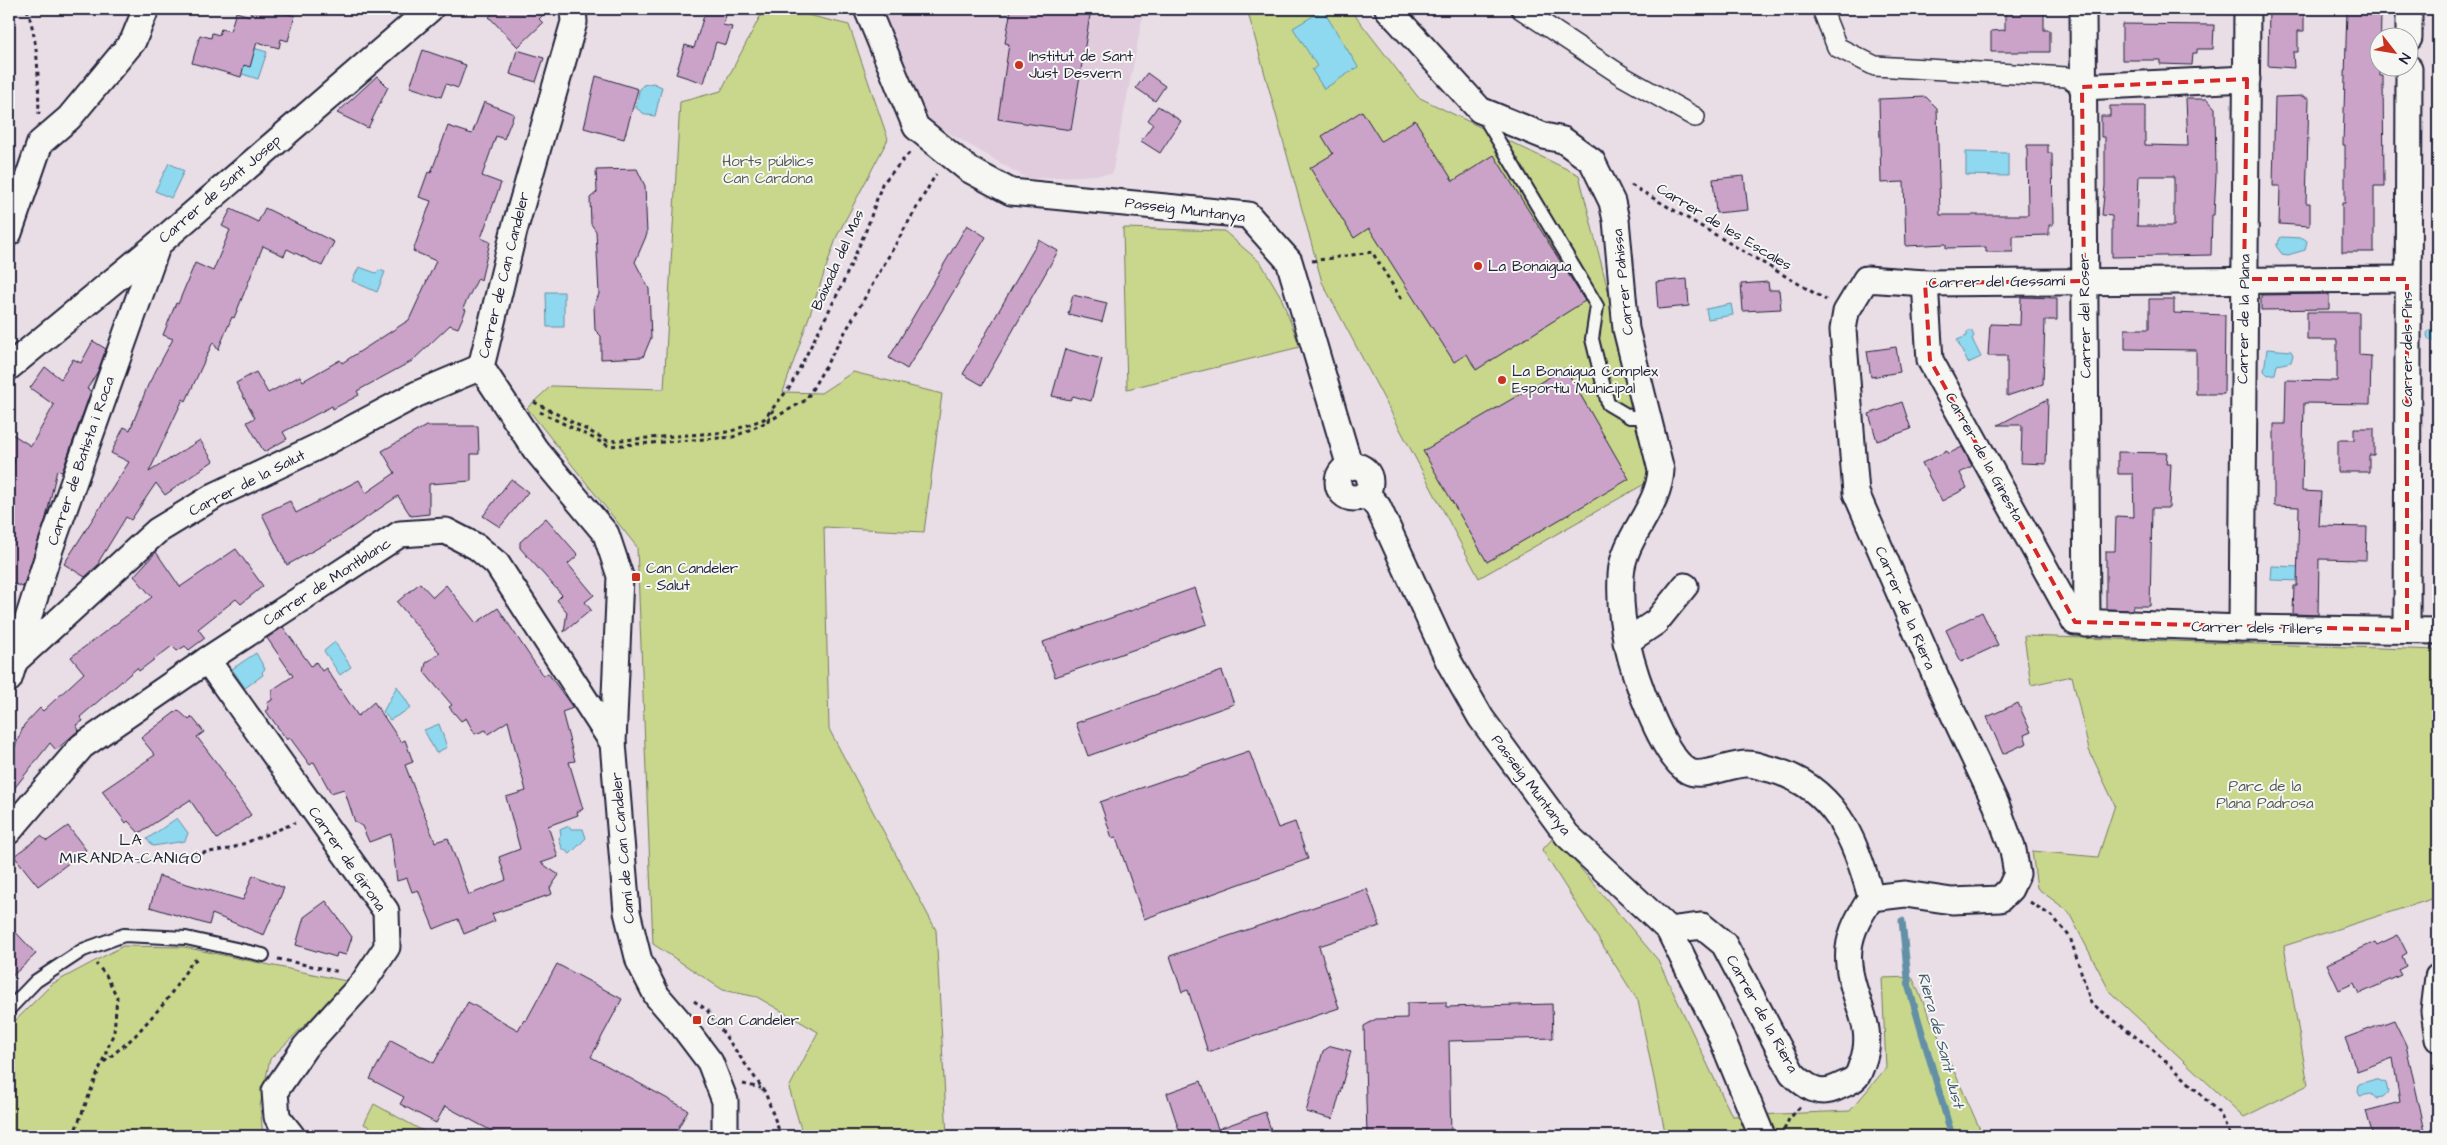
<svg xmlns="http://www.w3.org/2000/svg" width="2447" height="1145" viewBox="0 0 2447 1145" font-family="'Architects Daughter',sans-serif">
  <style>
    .built { fill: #e0ccdd }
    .green { fill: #c8d78b; stroke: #757c63 }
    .water { fill: #8ed9ef; stroke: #6390a7 }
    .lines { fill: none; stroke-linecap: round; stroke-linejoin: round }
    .stream { stroke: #6390a7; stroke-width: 7 }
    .building { fill: #cba3c9; stroke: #22223b; fill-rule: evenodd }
    .service-casing { stroke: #22223b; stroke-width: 16 }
    .pedestrian-casing { stroke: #22223b; stroke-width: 22 }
    .minor-casing { stroke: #22223b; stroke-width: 29 }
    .path { stroke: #22223b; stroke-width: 3; stroke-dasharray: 4 4; stroke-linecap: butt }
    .service { stroke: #f6f6f2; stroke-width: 12 }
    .pedestrian { stroke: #f6f6f2; stroke-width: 19 }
    .minor { stroke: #f6f6f2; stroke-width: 25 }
    .marked { fill: none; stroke: #d62828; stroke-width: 4; stroke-dasharray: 10 6; stroke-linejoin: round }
    .poi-dot { fill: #c8321e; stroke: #f6f6f2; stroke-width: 2 }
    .labels { text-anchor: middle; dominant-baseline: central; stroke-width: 4; stroke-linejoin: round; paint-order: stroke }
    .poi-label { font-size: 15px; fill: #22223b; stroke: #f6f6f2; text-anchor: start }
    .park-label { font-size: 15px; fill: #545853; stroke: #f6f6f2 }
    .street-label { font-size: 15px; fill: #22223b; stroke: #f6f6f2 }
    .neighbourhood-label { font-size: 16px; letter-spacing: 1px; fill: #22223b; stroke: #f6f6f2 }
    .water-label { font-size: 16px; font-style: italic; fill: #425971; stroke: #f6f6f2 }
  </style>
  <rect width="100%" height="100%" fill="#e9dde6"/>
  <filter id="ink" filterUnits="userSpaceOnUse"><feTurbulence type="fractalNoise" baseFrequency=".02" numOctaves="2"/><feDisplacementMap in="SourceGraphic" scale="10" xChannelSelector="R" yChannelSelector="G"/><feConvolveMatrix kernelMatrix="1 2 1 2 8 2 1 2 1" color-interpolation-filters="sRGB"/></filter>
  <g filter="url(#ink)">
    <!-- built -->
    <path class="built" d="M882,9H1144L1112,174L1028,179L929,121Z"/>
    <!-- green -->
    <g class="green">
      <path d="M764,9H783L849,25L888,139L837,236L783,392L821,393L853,372L942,394L924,532L824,527L829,729L936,930L947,1136H803L789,1088L818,1032L757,997L723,990L653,944L637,547L527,408L551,386L664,389L680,102L721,91Z"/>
      <path d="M1247,9H1350L1418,97L1579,175L1655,478L1479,578L1322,282Z"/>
      <path d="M1123,228L1224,231L1261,263L1281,297L1300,347L1127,389Z"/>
      <path d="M2024,636L2438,650V897L2284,946L2308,1085L2244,1117L2110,992L2068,911L2037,888L2032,851L2098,857L2115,805L2089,750L2072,676L2031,685Z"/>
      <path d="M1554,837L1658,960L1732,1116L1850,1111L1886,1068L1882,978L1912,977L1983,1136H1671L1665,1132L1638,1001L1542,850Z"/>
      <path d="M123,946L184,947L346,981L309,1021L270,1059L260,1106L263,1136H9V1027L52,984Z"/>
      <path d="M374,1104L432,1136H386L364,1124Z"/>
    </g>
    <!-- water -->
    <g class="water">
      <path d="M1323,10L1358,67L1324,89L1312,70L1317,66L1293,28Z"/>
      <path d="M247,46L267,52L258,79L239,73Z"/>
      <path d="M653,83L662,87L655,116L646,115L636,108L639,91L643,85Z"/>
      <path d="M1966,152L2008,153V176L1966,175Z"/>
      <path d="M169,163L184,171L171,198L155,191Z"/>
      <path d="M2281,237L2303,238L2307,241L2305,250L2288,255L2282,254L2276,246Z"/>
      <path d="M359,267L376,273L379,270L385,272L377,292L352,281Z"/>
      <path d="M546,292H564V327H547Z"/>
      <path d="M1731,304L1733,315L1708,319L1706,309Z"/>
      <circle cx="2433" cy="335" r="6"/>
      <path d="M1971,330L1974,336L1972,339L1981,357L1968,363L1957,340L1967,336V332Z"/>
      <path d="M2267,349L2291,351L2293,355L2291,362L2277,365L2275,374L2268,375L2264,371Z"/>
      <path d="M2272,566L2304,567L2303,581L2271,580Z"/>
      <path d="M335,642L351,667L340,675L324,651Z"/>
      <path d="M256,653L265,669L262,672L263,675L245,688L232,669Z"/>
      <path d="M397,686L411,708L390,720L383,712Z"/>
      <path d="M439,724L447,747L436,753L424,730Z"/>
      <path d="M177,818L188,833L185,841L153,846L147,839Z"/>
      <path d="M569,826L571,829H583L586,838L570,854L562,848L559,838L561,835L560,830Z"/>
      <path d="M2376,1079L2386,1083L2388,1092L2383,1097L2376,1098L2371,1094L2360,1096L2358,1092L2359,1084Z"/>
    </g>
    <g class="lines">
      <!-- stream -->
      <path class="stream" d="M1902,921L1909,988L1952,1136"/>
    </g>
    <!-- building -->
    <g class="building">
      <path d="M251,9H270L295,16L288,41L281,39L279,48L257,42L250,67L244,65L241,77L192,63L200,35L211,38L212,33L219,35L221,29L230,31L236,12L250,16Z"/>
      <path d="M498,9H549L539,19L543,23L518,47L489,17Z"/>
      <path d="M706,9H728L723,25L732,27L726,45L716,42L704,83L676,74L685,45L694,48Z"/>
      <path d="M1011,9H1091L1071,130L998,119L1009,44L1005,43Z"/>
      <path d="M2005,9H2044V30H2050V52H1991V31L2005,30Z"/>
      <path d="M2269,9H2304V31H2298V52H2293L2294,68L2268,66Z"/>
      <path d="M2347,9H2381L2380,76H2383L2384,186H2374V252H2342V203H2345V145H2343Z"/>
      <path d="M2122,24L2214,25L2213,49H2197V53H2193L2192,65L2160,64V60H2122Z"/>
      <path d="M423,50L466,65L458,88L446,84L441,97L410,87Z"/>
      <path d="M517,50L544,58L536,82L510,74Z"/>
      <path d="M1147,73L1165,86L1155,101L1136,88Z"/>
      <path d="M377,76L388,87L368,128L337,113Z"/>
      <path d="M596,76L638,89L624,139L584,128Z"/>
      <path d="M2305,96V98H2309L2306,203H2310V226L2279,224L2280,186H2273L2275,97Z"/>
      <path d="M1926,97L1937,108L1940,215H2028L2027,145H2048V153H2052L2053,225H2049V235L2013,236V252H1986V247L1946,248V244L1906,246L1904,182L1881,183L1879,99Z"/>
      <path d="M2186,99H2207L2215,108L2216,175L2214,215H2212L2211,255L2112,257V216L2102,215L2105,186V137H2101V116H2110V106H2145V145L2188,146ZM2139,176H2174V226H2137Z"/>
      <path d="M484,102L514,114L504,139L496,136L482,176L501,183L481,238L490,242L481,280L478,278L463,308L466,310L458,328L450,325L412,361L357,391L359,395L333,409L332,406L283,432L287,439L264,452L247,422L255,418L236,383L256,372L268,393L300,376L303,381L340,360L342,363L409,320L436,261L413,251L431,201L419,197L428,172L431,173L448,126L472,134Z"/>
      <path d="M1158,106L1181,121L1160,153L1141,141L1153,124L1148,120Z"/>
      <path d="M1362,111L1381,141L1415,120L1453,181L1494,155L1585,301L1476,370L1467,354L1454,362L1369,228L1354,238L1310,168L1333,154L1322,136Z"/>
      <path d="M637,169L645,186L647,234L635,262L649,289L651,338L643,357L601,359V336L595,330L594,305L599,294L596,231L591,224L590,198L597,192L596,170Z"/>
      <path d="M1744,176L1748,210L1716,213L1713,179Z"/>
      <path d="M265,208L334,242L322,266L287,249L284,256L263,246L234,318L232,317L218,350L213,342L186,401L183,399L149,472L200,440L213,461L165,495L156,483L131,520L126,517L99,561V564L85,577L64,564L129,462L111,453L124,427L130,430L148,385L173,339L163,335L176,303L178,304L195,263L213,271L230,230L222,226L231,209L258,222Z"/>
      <path d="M967,225L986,237L907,369L889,358Z"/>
      <path d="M1039,240L1058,251L982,385L963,374Z"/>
      <path d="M1687,279L1689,306L1658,309L1656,282Z"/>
      <path d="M1768,282L1769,290H1779L1781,309L1743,311L1741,284Z"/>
      <path d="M2329,294V309L2261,310V295Z"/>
      <path d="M1073,295L1107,303L1102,322L1068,314Z"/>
      <path d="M2021,297L2057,298V320H2045L2043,384L2007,396V356H1988L1990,324L2020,325Z"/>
      <path d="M2149,299H2174V313L2225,315L2224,394H2196V350L2125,349V329H2149Z"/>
      <path d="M2307,312H2359V355L2371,356L2370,404L2304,403L2302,491L2321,492L2319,526L2367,527L2366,560L2319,559L2318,615L2293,614L2294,586H2297L2299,507L2274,506V424H2285L2286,380L2337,381V340H2307Z"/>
      <path d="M93,341L106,349L98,371L87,389L91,391L62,472L57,470L46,518L23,587L9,582V479L15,459L9,455V432L31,446L54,405L30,388L45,367L61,379L73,359L81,363Z"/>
      <path d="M1896,347L1900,372L1871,377L1867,351Z"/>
      <path d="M1065,349L1102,359L1091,401L1073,396L1070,400L1052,396Z"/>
      <path d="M1565,368L1629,479L1487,562L1423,451Z"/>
      <path d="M2048,399L2046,464L2021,463L2022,425H1998Z"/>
      <path d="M1902,402L1911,429L1877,441L1869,414Z"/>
      <path d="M426,426H478L479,454H471V481L429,484V514L411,516L398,496L338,537L287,565L262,514L290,501L296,513L359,480L366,493L395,473L382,451Z"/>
      <path d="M2354,428H2374V455H2369V472H2338V440H2354Z"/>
      <path d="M1962,447L1972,466L1960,473L1967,488L1942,501L1922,463L1947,451L1948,454Z"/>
      <path d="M2118,452L2167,453L2166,464H2171L2169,508H2152L2150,606H2133L2132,610L2106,609V551H2115L2116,516L2134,517L2133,474H2118Z"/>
      <path d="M511,479L528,492L500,527L483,516Z"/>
      <path d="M546,518L578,555L568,564L594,595L585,602L591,610L564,632L567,612L557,600L562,595L520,548V542Z"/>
      <path d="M236,549L263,586L241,604L236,599L198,629L205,638L189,650L185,646L177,651L172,646L139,671L137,668L80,717L83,721L76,725L79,730L56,750L50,743L9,795V761L24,725L40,708L43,711L84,673L71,657L152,597L134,576L156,552L180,587Z"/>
      <path d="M420,583L433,597L446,585L476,623L498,608L543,676L548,673L573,708L562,712L575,761L569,762L583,809L577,812L578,815L548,826L558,857L541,863L559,875L550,888L552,894L492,914L495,921L464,934L458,919L434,929L418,890L412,892L407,878L397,881L391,834L369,842L362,826L355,822L344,789L331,793L314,762L310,765L290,738L287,740L266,711L269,709L267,703L272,700V690L293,676L267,638L283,627L311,666L316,662L322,671L326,668L358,716L374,702L401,742L405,740L413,762L405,765L435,842L448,838L469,895L506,880L499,857L520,849L506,797L526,791L508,721L488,734L486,730L475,734L466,718L461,721L449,707L452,705L424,672L426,663L440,653L397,602Z"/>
      <path d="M1195,588L1207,624L1055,677L1043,642Z"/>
      <path d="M1982,612L1998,645L1961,662L1946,630Z"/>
      <path d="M1222,671L1234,704L1088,756L1076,723Z"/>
      <path d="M2018,703L2031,732L2024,735L2027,743L2003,754L1987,717Z"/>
      <path d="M178,710L189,720L192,717L204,732L197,737L225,774L223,775L251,815L217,839L190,800L139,833L128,821L126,823L102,791L155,755L141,738Z"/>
      <path d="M1249,751L1278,828L1295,822L1308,859L1144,919L1116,837L1112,838L1100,802Z"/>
      <path d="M68,826L86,850L38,886L14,856L41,836L47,841Z"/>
      <path d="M253,875L284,888L264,935L212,914L209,925L150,907L159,876L243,900Z"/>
      <path d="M1367,889L1380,926L1319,946L1339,1008L1208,1052L1188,990L1182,992L1170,956Z"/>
      <path d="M326,901L352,937L346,955L337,953L336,957L296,945L304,917Z"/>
      <path d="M9,925L36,954L9,979Z"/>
      <path d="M2398,935L2407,953L2402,956L2406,966L2398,970L2401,975L2359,994L2354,983L2339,990L2327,964L2375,942L2377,945Z"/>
      <path d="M557,964L622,999L591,1057L688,1110L674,1136H501L445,1106L436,1123L400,1104L404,1097L370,1079L391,1040L434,1063L468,1002L518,1030L524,1020L526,1021Z"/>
      <path d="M1446,1002V1007L1552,1004L1553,1038L1449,1041L1451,1136H1367L1364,1026L1376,1019L1407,1018V1003Z"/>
      <path d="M2394,1020L2406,1045L2426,1136H2373L2366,1111L2400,1102L2393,1058L2357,1071L2345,1038Z"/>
      <path d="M1331,1046L1351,1051L1333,1119L1306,1112L1323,1051Z"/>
      <path d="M1201,1081L1218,1129L1265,1112L1273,1136H1181L1167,1093Z"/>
    </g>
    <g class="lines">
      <defs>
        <g id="service">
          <path d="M1483,115L1597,306L1592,339L1608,404L1630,417H1648"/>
          <path d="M9,1009L36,981L83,950L124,935L186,938L263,955"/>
        </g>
        <g id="pedestrian">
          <path d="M1521,9L1624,77L1695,117"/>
          <path d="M1822,9L1837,47L1875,66L2067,77L2082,87"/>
        </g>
        <g id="minor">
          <path d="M573,9L574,22L514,231L481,367L535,449L606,534L620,576L613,743L627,912L639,961L657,996L682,1025L710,1062L725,1101V1136"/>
          <path d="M867,9L916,127L968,169L1011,192L1248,215L1289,261L1350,467"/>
          <path d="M1388,9L1480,110L1544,136L1563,140L1592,161L1612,202L1616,220L1626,329L1661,470C1659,509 1623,537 1621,575C1620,596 1622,623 1627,643C1634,674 1661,755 1688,771C1702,779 1731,763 1748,764C1755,764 1763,768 1770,769C1834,786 1856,839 1871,898"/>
          <path d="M2083,9L2087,624"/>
          <path d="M2409,38V9"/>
          <path d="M2082,87L2247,79"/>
          <path d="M9,233L40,143L69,118L133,41L146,9"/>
          <path d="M1925,283L1930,360L2075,622L2242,628L2438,631"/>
          <path d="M9,367L158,244L430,9"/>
          <circle cx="1354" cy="482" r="16"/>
          <path d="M1366,493L1378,507L1449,662L1481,718L1567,835L1669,930L1718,1029L1762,1136"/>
          <path d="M2242,628L2247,9"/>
          <path d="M2407,630L2409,68"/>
          <path d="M1626,642L1656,622L1685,586"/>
          <path d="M17,659L157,531L216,495L317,447L417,394L481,367"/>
          <path d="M207,660L386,911L387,947L363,983L305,1047L275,1091L277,1117L292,1136"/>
          <path d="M9,679L50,549L158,244"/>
          <path d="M9,831L82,746L207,660L400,534L446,531L477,547L497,564L613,743"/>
          <path d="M1669,930L1702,926L1724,944L1792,1073C1805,1086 1819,1097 1838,1087C1844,1084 1851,1082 1855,1078C1859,1075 1860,1069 1862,1064C1877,1026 1852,1001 1849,965C1846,939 1857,919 1871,898L1905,894L1952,901L2000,899L2010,889L2017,874L2013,850L1996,804L1936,677L1856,493L1843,330L1846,312L1866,279L1925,283L2407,279"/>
          <path d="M2438,977L2434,1011L2438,1039"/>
        </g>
      </defs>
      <!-- service casing -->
      <use href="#service" class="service-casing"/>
      <!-- pedestrian casing -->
      <use href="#pedestrian" class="pedestrian-casing"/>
      <!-- minor casing -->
      <use href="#minor" class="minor-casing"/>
      <!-- path -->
      <g class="path">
        <path d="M27,9C39,44 38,77 39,114"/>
        <path d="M1631,185L1826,300"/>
        <path d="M1312,261L1372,252L1402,300"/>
        <path d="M534,402L608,441L729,432L764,419L790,387L842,285L867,228L882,184L911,151"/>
        <path d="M540,412L609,446L733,437L767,422L773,410"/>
        <path d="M767,422L806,400L936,174"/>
        <path d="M139,862L230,849L295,823"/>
        <path d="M2030,902L2053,917L2070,937L2091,1003L2152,1049L2184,1078L2220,1114L2231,1136"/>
        <path d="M278,959L340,972"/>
        <path d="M694,1001L707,1010L765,1092L781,1136"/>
        <path d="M104,1062L134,1037L166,1001L192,962L198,958"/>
        <path d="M743,1084L761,1088"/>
        <path d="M1784,1130L1789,1119L1800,1107"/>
        <path d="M73,1136L114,1032L117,997L106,975L96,964"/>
      </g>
      <!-- service -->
      <use href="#service" class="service"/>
      <!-- pedestrian -->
      <use href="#pedestrian" class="pedestrian"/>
      <!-- minor -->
      <use href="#minor" class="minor"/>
    </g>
  </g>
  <!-- marked area -->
  <path class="marked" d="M2247,79L2244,279H2407V630L2075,622L1930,360L1925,283L2084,281L2082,87Z"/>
  <!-- markers -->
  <g class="poi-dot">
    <circle cx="1019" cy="65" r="5"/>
    <circle cx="1478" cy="266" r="5"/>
    <circle cx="1502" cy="380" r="5"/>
    <rect x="631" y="572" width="10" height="10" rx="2.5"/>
    <rect x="692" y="1015" width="10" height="10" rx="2.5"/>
  </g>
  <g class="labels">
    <!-- poi labels -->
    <g class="poi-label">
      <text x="1029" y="56">Institut de Sant<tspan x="1029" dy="17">Just Desvern</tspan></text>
      <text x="1488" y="266">La Bonaigua</text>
      <text x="1512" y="371">La Bonaigua Complex<tspan x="1512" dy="17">Esportiu Municipal</tspan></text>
      <text x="646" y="568">Can Candeler<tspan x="646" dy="17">- Salut</tspan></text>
      <text x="707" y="1020">Can Candeler</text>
    </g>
    <!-- park labels -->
    <g class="park-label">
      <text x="768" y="161">Horts públics<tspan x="768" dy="17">Can Cardona</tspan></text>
      <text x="2265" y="786">Parc de la<tspan x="2265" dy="17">Plana Padrosa</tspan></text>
    </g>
    <!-- street labels -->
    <g class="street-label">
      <text transform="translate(220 189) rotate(-41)">Carrer de Sant Josep</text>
      <text transform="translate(1185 210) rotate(7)">Passeig Muntanya</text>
      <text transform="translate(1724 227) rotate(31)">Carrer de les Escales</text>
      <text transform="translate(838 260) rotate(-66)">Baixada del Mas</text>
      <text transform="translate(504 275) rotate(-76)">Carrer de Can Candeler</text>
      <text transform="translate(1623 282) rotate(-96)">Carrer Pahissa</text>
      <text transform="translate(1997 282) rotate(-1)">Carrer del Gessamí</text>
      <text transform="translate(2085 316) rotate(-91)">Carrer del Roser</text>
      <text transform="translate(2244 319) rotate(-89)">Carrer de la Plana</text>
      <text transform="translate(2407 349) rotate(-90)">Carrer dels Pins</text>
      <text transform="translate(1984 457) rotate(61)">Carrer de la Ginesta</text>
      <text transform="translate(81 461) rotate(-71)">Carrer de Batista i Roca</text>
      <text transform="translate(247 483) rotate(-27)">Carrer de la Salut</text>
      <text transform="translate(327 582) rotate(-33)">Carrer de Montblanc</text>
      <text transform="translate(1905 608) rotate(67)">Carrer de la Riera</text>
      <text transform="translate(2257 628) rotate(1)">Carrer dels Til·lers</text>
      <text transform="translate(1531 785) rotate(53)">Passeig Muntanya</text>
      <text transform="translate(623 848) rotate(-95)">Camí de Can Candeler</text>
      <text transform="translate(347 859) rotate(55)">Carrer de Girona</text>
      <text transform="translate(1762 1014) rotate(61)">Carrer de la Riera</text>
    </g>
    <!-- neighbourhood labels -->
    <g class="neighbourhood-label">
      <text x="131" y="840">LA<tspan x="131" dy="18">MIRANDA-CANIGÓ</tspan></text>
    </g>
    <!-- water labels -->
    <g class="water-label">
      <text transform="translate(1941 1040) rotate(75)">Riera de Sant Just</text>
    </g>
  </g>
  <!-- margin -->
  <rect width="2447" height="1145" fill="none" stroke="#f6f6f2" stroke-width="30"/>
  <rect x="15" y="15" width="2417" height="1115" fill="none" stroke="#22223b" stroke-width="2" filter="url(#ink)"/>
  <!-- north arrow -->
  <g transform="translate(2394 52) rotate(121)"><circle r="24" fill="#f6f6f2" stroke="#a1a1a9"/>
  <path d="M0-4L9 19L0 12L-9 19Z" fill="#c8321e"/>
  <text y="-8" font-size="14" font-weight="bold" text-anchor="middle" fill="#22223b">N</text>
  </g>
</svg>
